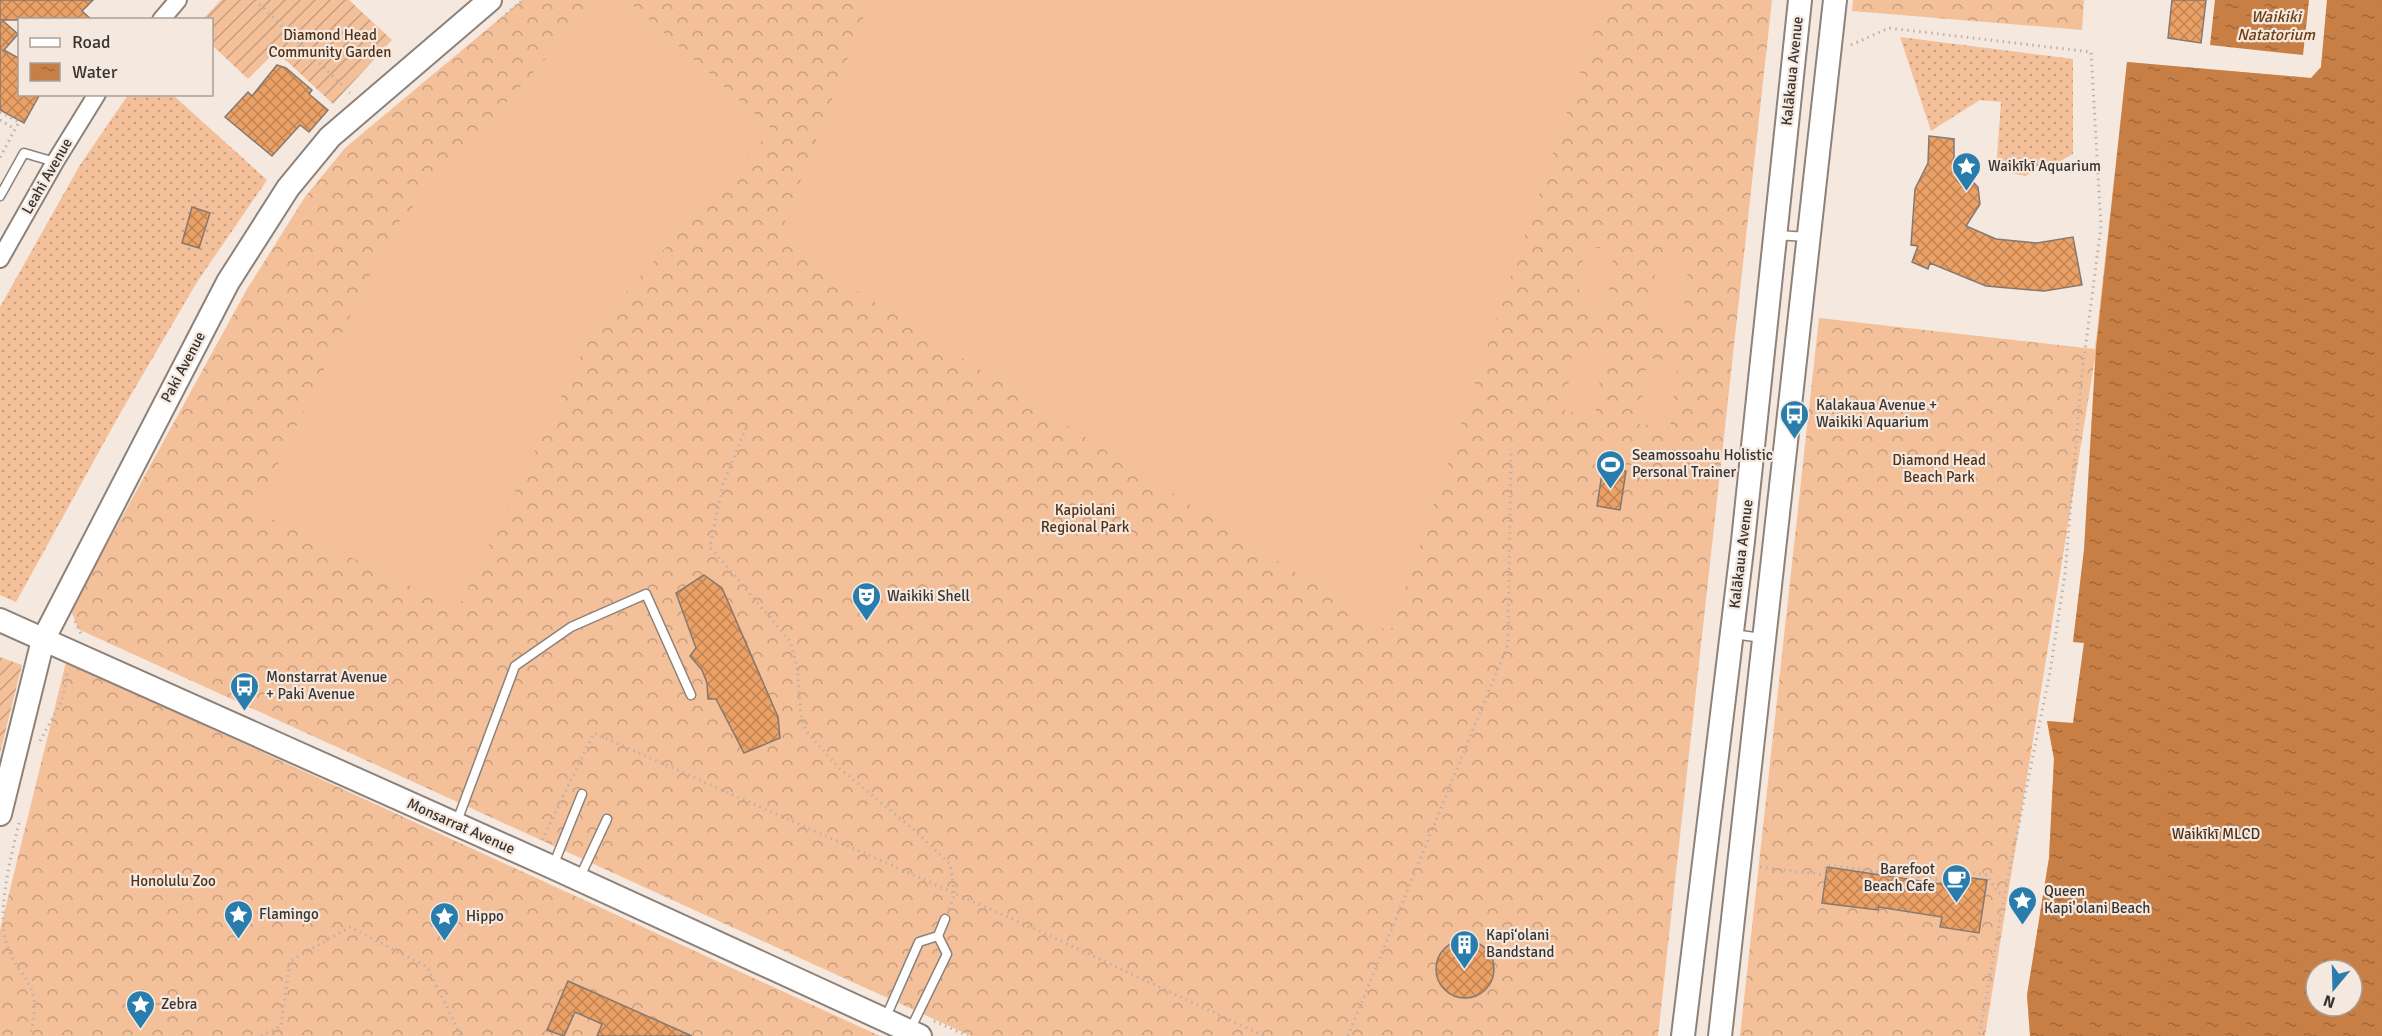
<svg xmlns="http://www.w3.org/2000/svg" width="2382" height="1036" viewBox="0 0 2382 1036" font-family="Signika,sans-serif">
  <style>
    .grass { fill: url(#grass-dots) }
    .forest { fill: url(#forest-crowns); fill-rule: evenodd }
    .garden { fill: url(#garden-furrows) }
    .pitch { fill: #f4c099 }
    .water { fill: url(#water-ripples); fill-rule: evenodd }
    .building { fill: url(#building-cross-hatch); stroke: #847971; stroke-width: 1.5 }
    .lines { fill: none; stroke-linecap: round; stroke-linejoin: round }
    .lane-casing { stroke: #8d827a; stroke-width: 11 }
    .street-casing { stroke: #8d827a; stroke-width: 20 }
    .secondary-casing { stroke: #8d827a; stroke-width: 26 }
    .path { stroke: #bcb2aa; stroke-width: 3; stroke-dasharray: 1.5 4.5; stroke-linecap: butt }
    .lane { stroke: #fff; stroke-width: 8 }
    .street { stroke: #fff; stroke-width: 16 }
    .secondary { stroke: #fff; stroke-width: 22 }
    .labels { text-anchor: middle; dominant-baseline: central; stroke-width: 4.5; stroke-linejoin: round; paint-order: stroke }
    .park-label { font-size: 15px; fill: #513219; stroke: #f5e8df }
    .street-label { font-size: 15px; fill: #393430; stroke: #f5e8df }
    .poi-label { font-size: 15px; fill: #393430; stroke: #f5e8df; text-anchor: start }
    .water-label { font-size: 16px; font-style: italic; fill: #6e3e12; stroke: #f5e8df }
  </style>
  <defs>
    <pattern id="grass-dots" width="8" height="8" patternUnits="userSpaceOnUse" patternTransform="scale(1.5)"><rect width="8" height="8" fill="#f4c099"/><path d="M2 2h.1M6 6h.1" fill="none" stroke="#c79d7d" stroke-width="1.8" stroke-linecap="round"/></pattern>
    <pattern id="forest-crowns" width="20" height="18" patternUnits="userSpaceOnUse" patternTransform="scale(1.5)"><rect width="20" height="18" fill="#f4c099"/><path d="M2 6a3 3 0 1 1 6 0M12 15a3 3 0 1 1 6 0" fill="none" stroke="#c79d7d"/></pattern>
    <pattern id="garden-furrows" width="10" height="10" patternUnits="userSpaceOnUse" patternTransform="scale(1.5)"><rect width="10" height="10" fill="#f4c099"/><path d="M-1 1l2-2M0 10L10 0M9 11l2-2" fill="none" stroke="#c79d7d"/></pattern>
    <pattern id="water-ripples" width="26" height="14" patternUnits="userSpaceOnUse" patternTransform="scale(1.5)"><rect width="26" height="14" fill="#c87f45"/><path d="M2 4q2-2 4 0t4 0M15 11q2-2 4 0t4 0" fill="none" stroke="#a3693a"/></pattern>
    <pattern id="building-cross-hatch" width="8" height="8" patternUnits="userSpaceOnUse" patternTransform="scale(1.5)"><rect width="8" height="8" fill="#eba065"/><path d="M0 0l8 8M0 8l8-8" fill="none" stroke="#bf8354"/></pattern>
  </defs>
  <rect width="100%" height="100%" fill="#f5e8df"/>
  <!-- grass -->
  <g class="grass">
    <path d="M1900,37L2073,59V154L2055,164L2043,161L2026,176L1996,170L2001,102L1980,100L1931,131Z"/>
    <path d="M128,95H173L267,180L197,282L118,417L16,602L0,595V307L80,165Z"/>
  </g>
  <!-- forest -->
  <g class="forest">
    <path d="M522,0H1772L1658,1036H971L78,629L71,610L247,289L305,197L345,148Z"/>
    <path d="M1853,0H2084L2082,30L1852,11Z"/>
    <path d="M2327,0H2382V1036H2030L2027,995L2049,858L2054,759L2047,721L2073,723L2084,643L2073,642L2084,550L2095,358L1985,1036H1740L1819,318L2095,349L2127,62L2311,78L2321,67ZM2316,970H2352V1006H2316Z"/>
    <path d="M66,662L880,1036H0V930Z"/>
  </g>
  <!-- garden -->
  <g class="garden">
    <path d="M221,0H349L392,40L333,104L276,51L248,79L212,45V20L203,19Z"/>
    <path d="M0,657L22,665L0,753Z"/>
  </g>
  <!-- pitch -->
  <g class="pitch">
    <path d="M598,0H627L772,129L595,327L458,609L255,511L392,230Z"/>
    <path d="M870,0H1605L1390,633L778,240Z"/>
    <path d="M1585,246L1614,250L1606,316L1576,312Z"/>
    <path d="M1657,255L1689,259L1682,324L1650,320Z"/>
    <path d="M1573,347L1604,351L1595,415L1565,411Z"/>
    <path d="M1647,358L1678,361L1670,427L1639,424Z"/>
  </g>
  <!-- water -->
  <g class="water">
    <path d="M2215,0H2309L2303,55L2210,45Z"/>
    <path d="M2327,0H2382V1036H2030L2027,995L2049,858L2054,759L2047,721L2073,723L2084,643L2073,642L2084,550L2096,349L2127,62L2311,78L2321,67ZM2316,970H2352V1006H2316Z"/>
  </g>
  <!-- building -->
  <g class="building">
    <path d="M0,0H93L82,11L92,20H2L18,34L4,50L20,59V94H40L24,123L0,110Z"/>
    <path d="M2172,0H2206L2201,43L2168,38Z"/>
    <path d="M277,65L286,68L312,90L309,94L328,110L309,132L300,125L272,156L225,117L248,92L252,96Z"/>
    <path d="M1929,136L1954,139V173L1968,177L1978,187L1980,204L1966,226L1996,239L2037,243L2073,237L2082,285L2044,291L1986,286L1930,263L1928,269L1912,262L1918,246L1911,245L1915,189L1928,163Z"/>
    <path d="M192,207L210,213L199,248L182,243Z"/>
    <path d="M1603,467L1626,471L1620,510L1597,506Z"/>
    <path d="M704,575L722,588L778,717L780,738L744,753L716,699H708L707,683L702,670L690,656L696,648L676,593Z"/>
    <path d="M1827,867L1947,885L1948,875L1987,880L1979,933L1940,927L1942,917L1879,907L1878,910L1822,903Z"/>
    <circle cx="1465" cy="969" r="29"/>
    <path d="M568,981L692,1036H597L602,1024L575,1012L564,1036L547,1030Z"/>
  </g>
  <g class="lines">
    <defs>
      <g id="lane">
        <path d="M0,196L24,153L55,162"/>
        <path d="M1776,235L1808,237"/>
        <path d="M1732,634L1763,638"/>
        <path d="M456,824L515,666L571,627L646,594L691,695"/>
        <path d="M553,866L582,794"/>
        <path d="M579,879L607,819"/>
        <path d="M885,1019L919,942L938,936L945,919"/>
        <path d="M910,1030L947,954L938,936"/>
      </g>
      <g id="street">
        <path d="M161,20L178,0"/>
        <path d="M0,259L55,162L97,94"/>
      </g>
      <g id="secondary">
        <path d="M0,620L552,867L920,1036"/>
        <path d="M0,814L43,640L228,282L288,188L330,137L490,0"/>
        <path d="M1683,1036L1743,541L1800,0"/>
        <path d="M1720,1036L1835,0"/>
      </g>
    </defs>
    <!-- lane casing -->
    <use href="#lane" class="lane-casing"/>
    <!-- street casing -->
    <use href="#street" class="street-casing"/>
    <!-- secondary casing -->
    <use href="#secondary" class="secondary-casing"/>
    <!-- path -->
    <g class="path">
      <path d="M255,0L350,93"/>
      <path d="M506,14L523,0"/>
      <path d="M1851,45L1889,28L2091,52L2101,226L2081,382L2065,574L2050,672L2005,893L1979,1036"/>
      <path d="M0,112L19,122L16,128"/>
      <path d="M0,120L15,129L0,158"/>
      <path d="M746,428L723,484L710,547L790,641L797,666L801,717L806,731L839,768L914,830L950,864L955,894L949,909"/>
      <path d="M75,621L82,636"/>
      <path d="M40,741L63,699L67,673"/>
      <path d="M19,823C11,856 0,898 4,933C12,981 46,973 30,1036"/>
      <path d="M542,840L594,733L1046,934L1264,1036"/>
      <path d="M1760,867L1825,875L1826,865L1944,880L1945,869L1987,875L1998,893H2004"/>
      <path d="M934,1021L968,1036"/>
      <path d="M261,1036L281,1026L290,961L350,927L427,967L461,1036"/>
      <path d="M1348,1036L1508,644L1511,449"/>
    </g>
    <!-- lane -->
    <use href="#lane" class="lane"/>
    <!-- street -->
    <use href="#street" class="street"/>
    <!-- secondary -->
    <use href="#secondary" class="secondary"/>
  </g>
  <!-- icons -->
  <defs>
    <symbol id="sight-pin" viewBox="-11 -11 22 30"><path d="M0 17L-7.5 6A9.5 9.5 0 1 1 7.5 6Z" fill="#287dad" stroke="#f5e8df"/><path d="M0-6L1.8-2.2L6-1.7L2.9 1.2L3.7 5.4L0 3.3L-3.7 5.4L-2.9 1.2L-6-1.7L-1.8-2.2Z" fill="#fff"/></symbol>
    <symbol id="bus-pin" viewBox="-11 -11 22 30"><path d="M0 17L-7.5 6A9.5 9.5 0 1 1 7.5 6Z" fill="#287dad" stroke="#f5e8df"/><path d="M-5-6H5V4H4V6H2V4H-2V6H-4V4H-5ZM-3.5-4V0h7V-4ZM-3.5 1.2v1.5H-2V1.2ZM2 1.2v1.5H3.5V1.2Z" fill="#fff"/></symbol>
    <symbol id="stadium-pin" viewBox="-11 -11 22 30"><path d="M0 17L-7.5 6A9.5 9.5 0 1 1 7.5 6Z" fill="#287dad" stroke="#f5e8df"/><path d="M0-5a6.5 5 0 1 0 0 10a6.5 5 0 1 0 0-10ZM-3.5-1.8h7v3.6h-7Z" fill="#fff"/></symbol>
    <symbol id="theatre-pin" viewBox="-11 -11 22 30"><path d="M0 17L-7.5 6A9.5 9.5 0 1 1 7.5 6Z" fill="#287dad" stroke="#f5e8df"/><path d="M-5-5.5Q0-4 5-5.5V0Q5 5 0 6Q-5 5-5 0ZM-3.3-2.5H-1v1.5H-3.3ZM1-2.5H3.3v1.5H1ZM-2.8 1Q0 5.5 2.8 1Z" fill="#fff"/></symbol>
    <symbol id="cafe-pin" viewBox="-11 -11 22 30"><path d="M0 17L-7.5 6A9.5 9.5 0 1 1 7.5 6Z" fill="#287dad" stroke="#f5e8df"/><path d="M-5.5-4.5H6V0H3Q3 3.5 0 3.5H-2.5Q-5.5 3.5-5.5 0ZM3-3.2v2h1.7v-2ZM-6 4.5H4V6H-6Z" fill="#fff"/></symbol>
    <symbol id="building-pin" viewBox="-11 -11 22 30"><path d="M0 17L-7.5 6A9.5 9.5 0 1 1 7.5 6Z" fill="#287dad" stroke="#f5e8df"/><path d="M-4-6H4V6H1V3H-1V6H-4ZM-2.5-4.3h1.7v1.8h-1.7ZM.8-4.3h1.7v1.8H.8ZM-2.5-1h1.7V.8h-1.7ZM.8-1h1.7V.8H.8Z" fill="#fff"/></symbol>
  </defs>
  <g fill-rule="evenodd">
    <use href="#sight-pin" x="1950" y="150" width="33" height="45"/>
    <use href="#bus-pin" x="1778" y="398" width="33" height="45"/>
    <use href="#stadium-pin" x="1594" y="448" width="33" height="45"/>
    <use href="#theatre-pin" x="850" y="580" width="33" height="45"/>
    <use href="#bus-pin" x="228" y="670" width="33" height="45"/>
    <use href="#cafe-pin" x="1940" y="862" width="33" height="45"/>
    <use href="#sight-pin" x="2006" y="884" width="33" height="45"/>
    <use href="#sight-pin" x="222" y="898" width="33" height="45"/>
    <use href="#sight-pin" x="428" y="900" width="33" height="45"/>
    <use href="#building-pin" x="1448" y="928" width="33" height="45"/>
    <use href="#sight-pin" x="124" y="988" width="33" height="45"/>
  </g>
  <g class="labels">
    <!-- park labels -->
    <g class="park-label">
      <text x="330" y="35">Diamond Head<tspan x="330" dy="17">Community Garden</tspan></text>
      <text x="1939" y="460">Diamond Head<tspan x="1939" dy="17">Beach Park</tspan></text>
      <text x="1085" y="510">Kapiolani<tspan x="1085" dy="17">Regional Park</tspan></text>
      <text x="2216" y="834">Waikīkī MLCD</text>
      <text x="173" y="881">Honolulu Zoo</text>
    </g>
    <!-- street labels -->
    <g class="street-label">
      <text transform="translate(1792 71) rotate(-84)">Kalākaua Avenue</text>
      <text transform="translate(47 176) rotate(-60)">Leahi Avenue</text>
      <text transform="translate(183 367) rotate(-62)">Paki Avenue</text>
      <text transform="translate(1741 554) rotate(-83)">Kalākaua Avenue</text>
      <text transform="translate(461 826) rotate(24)">Monsarrat Avenue</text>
    </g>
    <!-- poi labels -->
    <g class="poi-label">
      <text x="1988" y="166">Waikīkī Aquarium</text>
      <text x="1816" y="405">Kalakaua Avenue +<tspan x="1816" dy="17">Waikiki Aquarium</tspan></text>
      <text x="1632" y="455">Seamossoahu Holistic<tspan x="1632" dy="17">Personal Trainer</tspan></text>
      <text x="887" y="596">Waikiki Shell</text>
      <text x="266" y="677">Monstarrat Avenue<tspan x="266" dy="17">+ Paki Avenue</tspan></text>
      <text x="1935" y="869" text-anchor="end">Barefoot<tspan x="1935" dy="17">Beach Cafe</tspan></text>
      <text x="2044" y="891">Queen<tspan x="2044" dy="17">Kapi'olani Beach</tspan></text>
      <text x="259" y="914">Flamingo</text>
      <text x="466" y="916">Hippo</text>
      <text x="1486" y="935">Kapiʻolani<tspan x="1486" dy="17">Bandstand</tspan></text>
      <text x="161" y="1004">Zebra</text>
    </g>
    <!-- water labels -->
    <g class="water-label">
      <text x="2276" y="17">Waikiki<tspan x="2276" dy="18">Natatorium</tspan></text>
    </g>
  </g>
  <!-- legend -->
  <rect x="18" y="18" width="195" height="78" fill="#f5e8df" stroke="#aaa099" stroke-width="1.5"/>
  <rect x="30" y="38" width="30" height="9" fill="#ffffff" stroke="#aaa099" stroke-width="1.5"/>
  <text x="72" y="48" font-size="18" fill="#393430">Road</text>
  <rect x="30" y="63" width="30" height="18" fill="url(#water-ripples)" stroke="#aaa099" stroke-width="1.5"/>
  <text x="72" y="78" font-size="18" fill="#393430">Water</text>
  <!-- north arrow -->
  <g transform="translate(2334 988) rotate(199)"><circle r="28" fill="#f5e8df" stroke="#aaa099" stroke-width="1.5"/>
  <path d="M0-4.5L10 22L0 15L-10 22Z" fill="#287dad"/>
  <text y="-9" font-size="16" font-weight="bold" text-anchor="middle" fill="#393430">N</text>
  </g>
</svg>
